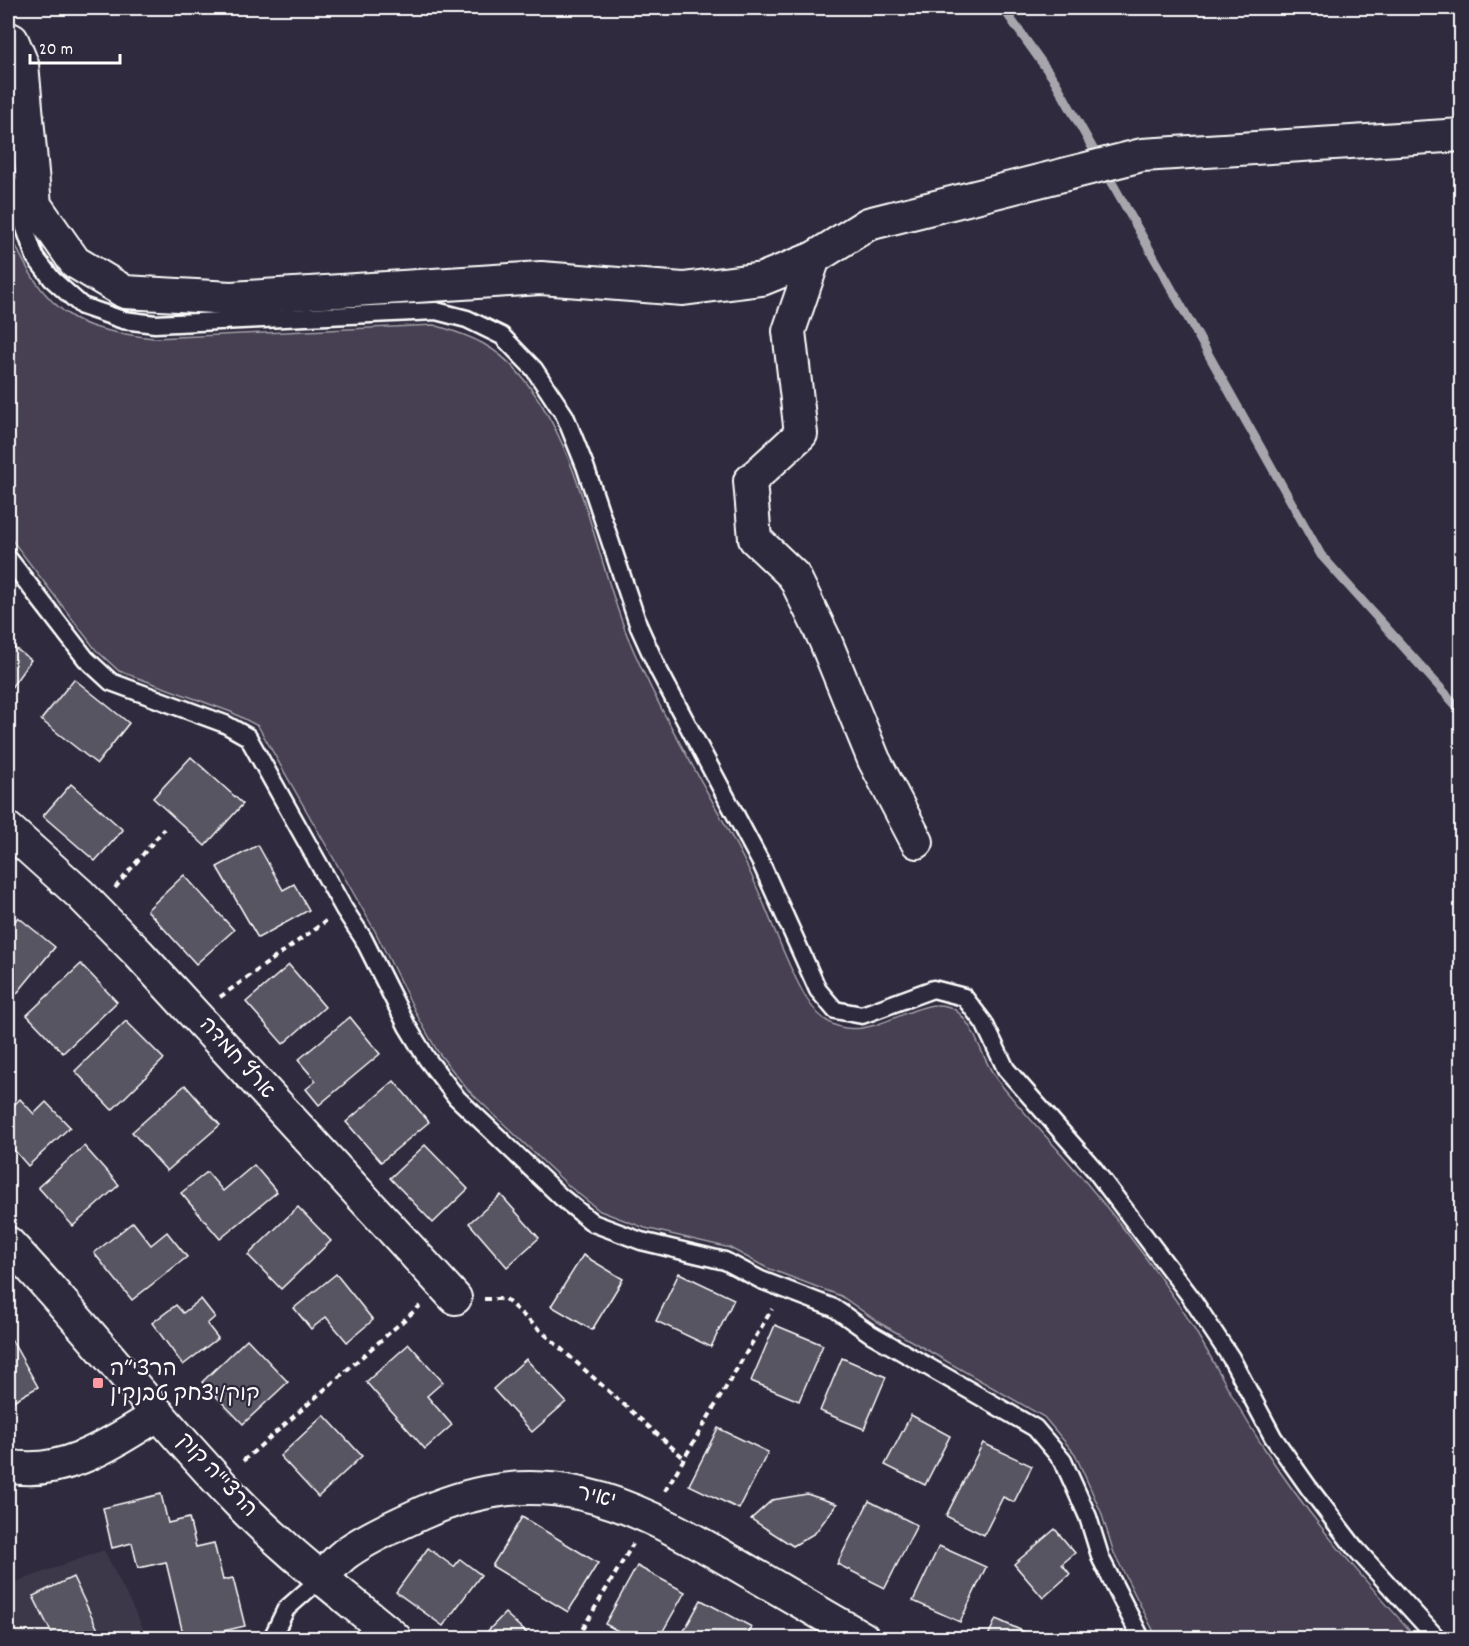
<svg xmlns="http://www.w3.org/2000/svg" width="1469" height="1646" viewBox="0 0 1469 1646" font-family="Dekko,'Playpen Sans Hebrew',sans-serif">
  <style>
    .built { fill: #3c3749 }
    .green { fill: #464152; stroke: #a2a0a8; stroke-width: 1.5 }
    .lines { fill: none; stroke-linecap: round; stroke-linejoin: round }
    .stream { stroke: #a7a6ad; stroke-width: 9 }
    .building { fill: #595564; stroke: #fff; stroke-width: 1.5 }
    .lane-casing { stroke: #fff; stroke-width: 21 }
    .street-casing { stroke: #fff; stroke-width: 36 }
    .path { stroke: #fff; stroke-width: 4; stroke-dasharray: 6 4.5; stroke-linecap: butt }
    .lane { stroke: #2f2a3d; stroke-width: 16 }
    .street { stroke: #2f2a3d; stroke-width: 32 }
    .poi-dot { fill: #ff9aa2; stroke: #2f2a3d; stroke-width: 2 }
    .labels { text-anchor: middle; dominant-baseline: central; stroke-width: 4.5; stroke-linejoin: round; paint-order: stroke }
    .street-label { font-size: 22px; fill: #fff; stroke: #2f2a3d }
    .poi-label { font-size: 22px; fill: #fff; stroke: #2f2a3d; text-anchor: start }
  </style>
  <rect width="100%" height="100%" fill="#2f2a3d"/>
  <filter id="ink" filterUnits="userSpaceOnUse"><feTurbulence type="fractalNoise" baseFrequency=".0167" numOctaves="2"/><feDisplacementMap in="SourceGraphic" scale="12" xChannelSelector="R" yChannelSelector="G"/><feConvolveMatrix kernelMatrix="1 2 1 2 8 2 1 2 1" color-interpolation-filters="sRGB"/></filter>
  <g filter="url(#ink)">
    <!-- built -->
    <path class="built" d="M104,1550L148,1638H8V1585Z"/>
    <!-- green -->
    <path class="green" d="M8,226C21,261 40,298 74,318C95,331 130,335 154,338L434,325C472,336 497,346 522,377C580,447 594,552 627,635C660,716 709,790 748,868C768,909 782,956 805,996C852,1077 922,977 959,1013C978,1032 982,1061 998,1081C1025,1115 1056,1146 1084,1180C1118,1220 1150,1262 1179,1305C1210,1351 1233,1402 1264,1448C1309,1517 1362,1578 1417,1638H1157L1114,1553L1101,1512L1075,1454L1044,1417L878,1322L841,1296L767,1268L730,1248L645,1228L600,1211L570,1187L467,1089L438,1052L419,1019L375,931L258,726L231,712L119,671L96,650L8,535Z"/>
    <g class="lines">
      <!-- stream -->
      <path class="stream" d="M1003,8L1055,81L1321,555L1462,712"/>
    </g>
    <!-- building -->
    <g class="building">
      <path d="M8,643L31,660L8,692Z"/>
      <path d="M74,679L129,723L97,764L41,720Z"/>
      <path d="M191,757L243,804L205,846L153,798Z"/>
      <path d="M71,784L123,830L95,861L43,816Z"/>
      <path d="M258,845L283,890L294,884L309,910L258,938L217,867Z"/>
      <path d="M184,875L234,930L196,964L147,910Z"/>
      <path d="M18,917L55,947L14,997L8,992V930Z"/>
      <path d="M81,964L117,1002L63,1053L27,1015Z"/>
      <path d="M289,965L325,1007L283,1044L246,1002Z"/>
      <path d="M350,1017L380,1054L319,1105L306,1089L316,1081L298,1060Z"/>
      <path d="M126,1021L164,1059L112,1110L75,1071Z"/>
      <path d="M394,1081L429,1122L381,1162L346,1122Z"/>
      <path d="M185,1085L220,1125L167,1171L132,1132Z"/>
      <path d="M20,1099L34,1114L46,1102L70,1127L28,1166L8,1143V1111Z"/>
      <path d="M425,1145L468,1189L433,1223L390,1178Z"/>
      <path d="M84,1146L119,1185L73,1226L38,1187Z"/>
      <path d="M254,1165L277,1192L220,1239L181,1193L207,1172L223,1191Z"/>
      <path d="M501,1195L539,1238L507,1267L469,1223Z"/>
      <path d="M298,1207L331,1241L281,1289L248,1255Z"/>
      <path d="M133,1222L151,1245L167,1232L187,1257L132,1300L94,1253Z"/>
      <path d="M583,1255L623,1279L592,1330L551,1306Z"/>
      <path d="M679,1273L734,1299L711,1347L656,1321Z"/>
      <path d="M336,1274L373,1320L347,1342L326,1317L311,1329L294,1308Z"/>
      <path d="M201,1299L215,1317L207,1324L218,1338L183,1365L152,1323L176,1305L183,1313Z"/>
      <path d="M775,1325L823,1345L799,1401L751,1381Z"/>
      <path d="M11,1339L38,1387L8,1404V1342Z"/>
      <path d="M247,1339L288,1382L243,1424L202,1382Z"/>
      <path d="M409,1344L443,1382L427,1396L452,1425L425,1449L366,1382Z"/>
      <path d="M842,1358L886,1377L864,1429L820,1411Z"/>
      <path d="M526,1359L566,1402L532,1432L493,1389Z"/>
      <path d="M324,1415L362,1456L318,1497L280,1456Z"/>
      <path d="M911,1415L950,1436L925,1485L885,1465Z"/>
      <path d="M718,1428L768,1452L739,1509L689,1485Z"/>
      <path d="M983,1443L1032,1466L1014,1502L1003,1497L984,1535L946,1516Z"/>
      <path d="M161,1494L168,1523L189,1518L196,1547L214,1543L223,1580L233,1578L245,1626L223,1631L225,1638H184L166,1562L138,1568L132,1543L112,1548L103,1508Z"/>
      <path d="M807,1494L837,1504L815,1533L793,1546L751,1519L772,1500Z"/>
      <path d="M869,1501L917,1525L885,1588L837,1564Z"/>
      <path d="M522,1517L598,1563L568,1612L492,1566Z"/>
      <path d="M1055,1529L1075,1553L1062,1564L1070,1574L1043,1598L1014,1564Z"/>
      <path d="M939,1546L986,1567L960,1622L913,1601Z"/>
      <path d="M428,1548L454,1567L460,1559L481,1575L443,1626L396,1592Z"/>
      <path d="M637,1566L685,1592L659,1638H631L605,1624Z"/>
      <path d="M73,1577L102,1638H54L33,1596Z"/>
      <path d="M701,1600L752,1627L746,1638H680Z"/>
      <path d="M505,1613L532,1638H481Z"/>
      <path d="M996,1619L1038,1638H987Z"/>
    </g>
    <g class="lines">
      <defs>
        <g id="lane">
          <path d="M8,179L35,257L52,279L82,306L123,320L155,324L436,311L467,319L502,336L534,369L565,416L585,466L639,627L658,669L761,863L818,990L835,1010L862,1015L933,989L964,997L984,1023L1006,1069L1094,1169L1190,1296L1231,1358L1273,1437L1309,1488L1355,1548L1437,1638"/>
          <path d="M8,558L86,659L111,682L225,724L248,737L344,909L363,938L407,1026L427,1059L457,1098L561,1197L593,1223L641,1241L725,1261L761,1280L834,1308L871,1334L1035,1428L1063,1461L1088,1517L1101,1559L1141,1638"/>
          <path d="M272,1638L286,1609L320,1579"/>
        </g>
        <g id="street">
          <path d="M8,38L12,40L22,64L35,205L75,262L125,292L231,298L541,278L683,289L762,279L814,258L868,224L1142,155L1462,135"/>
          <path d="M814,258L789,331L801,434L750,481L755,539L794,576L825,640L874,760L917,842"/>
          <path d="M8,829L80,894L138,953L455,1298"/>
          <path d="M8,1243C87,1326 157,1418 237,1501C286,1552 341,1593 395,1638"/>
          <path d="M8,1466C63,1478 115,1441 159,1414"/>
          <path d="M320,1579C329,1570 338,1558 349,1551C372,1535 397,1525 422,1513C542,1460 624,1499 729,1560C774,1586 818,1612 863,1638"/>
        </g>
      </defs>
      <!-- lane casing -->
      <use href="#lane" class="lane-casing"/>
      <!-- street casing -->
      <use href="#street" class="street-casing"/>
      <!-- path -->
      <g class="path">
        <path d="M115,888L164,829"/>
        <path d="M220,997L326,921"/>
        <path d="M484,1299H505L684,1458"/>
        <path d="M243,1461L420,1306"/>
        <path d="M665,1491L772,1309"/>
        <path d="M577,1638L633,1544"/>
      </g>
      <!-- lane -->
      <use href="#lane" class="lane"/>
      <!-- street -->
      <use href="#street" class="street"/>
    </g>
  </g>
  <!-- markers -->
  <rect class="poi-dot" x="92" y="1377" width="12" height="12" rx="3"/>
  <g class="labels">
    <!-- street labels -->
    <g class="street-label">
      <text transform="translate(236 1059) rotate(48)">ארץ חמדה</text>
      <text transform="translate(216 1476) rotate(47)">הרצי"ה קוק</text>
      <text transform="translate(596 1498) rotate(14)">יאיר</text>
    </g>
    <!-- poi labels -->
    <g class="poi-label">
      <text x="110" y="1370">הרצי״ה<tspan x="110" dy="25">קוק/יצחק טבנקין</tspan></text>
    </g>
  </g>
  <!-- margin -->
  <rect width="1469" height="1646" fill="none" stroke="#2f2a3d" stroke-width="30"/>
  <rect x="15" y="15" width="1439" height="1616" fill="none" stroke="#fff" stroke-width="2" filter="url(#ink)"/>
  <!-- scale -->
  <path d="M30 54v9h90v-9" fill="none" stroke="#ffffff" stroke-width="3"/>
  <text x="39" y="54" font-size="18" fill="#ffffff" stroke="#2f2a3d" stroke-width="4.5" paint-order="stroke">20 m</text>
</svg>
